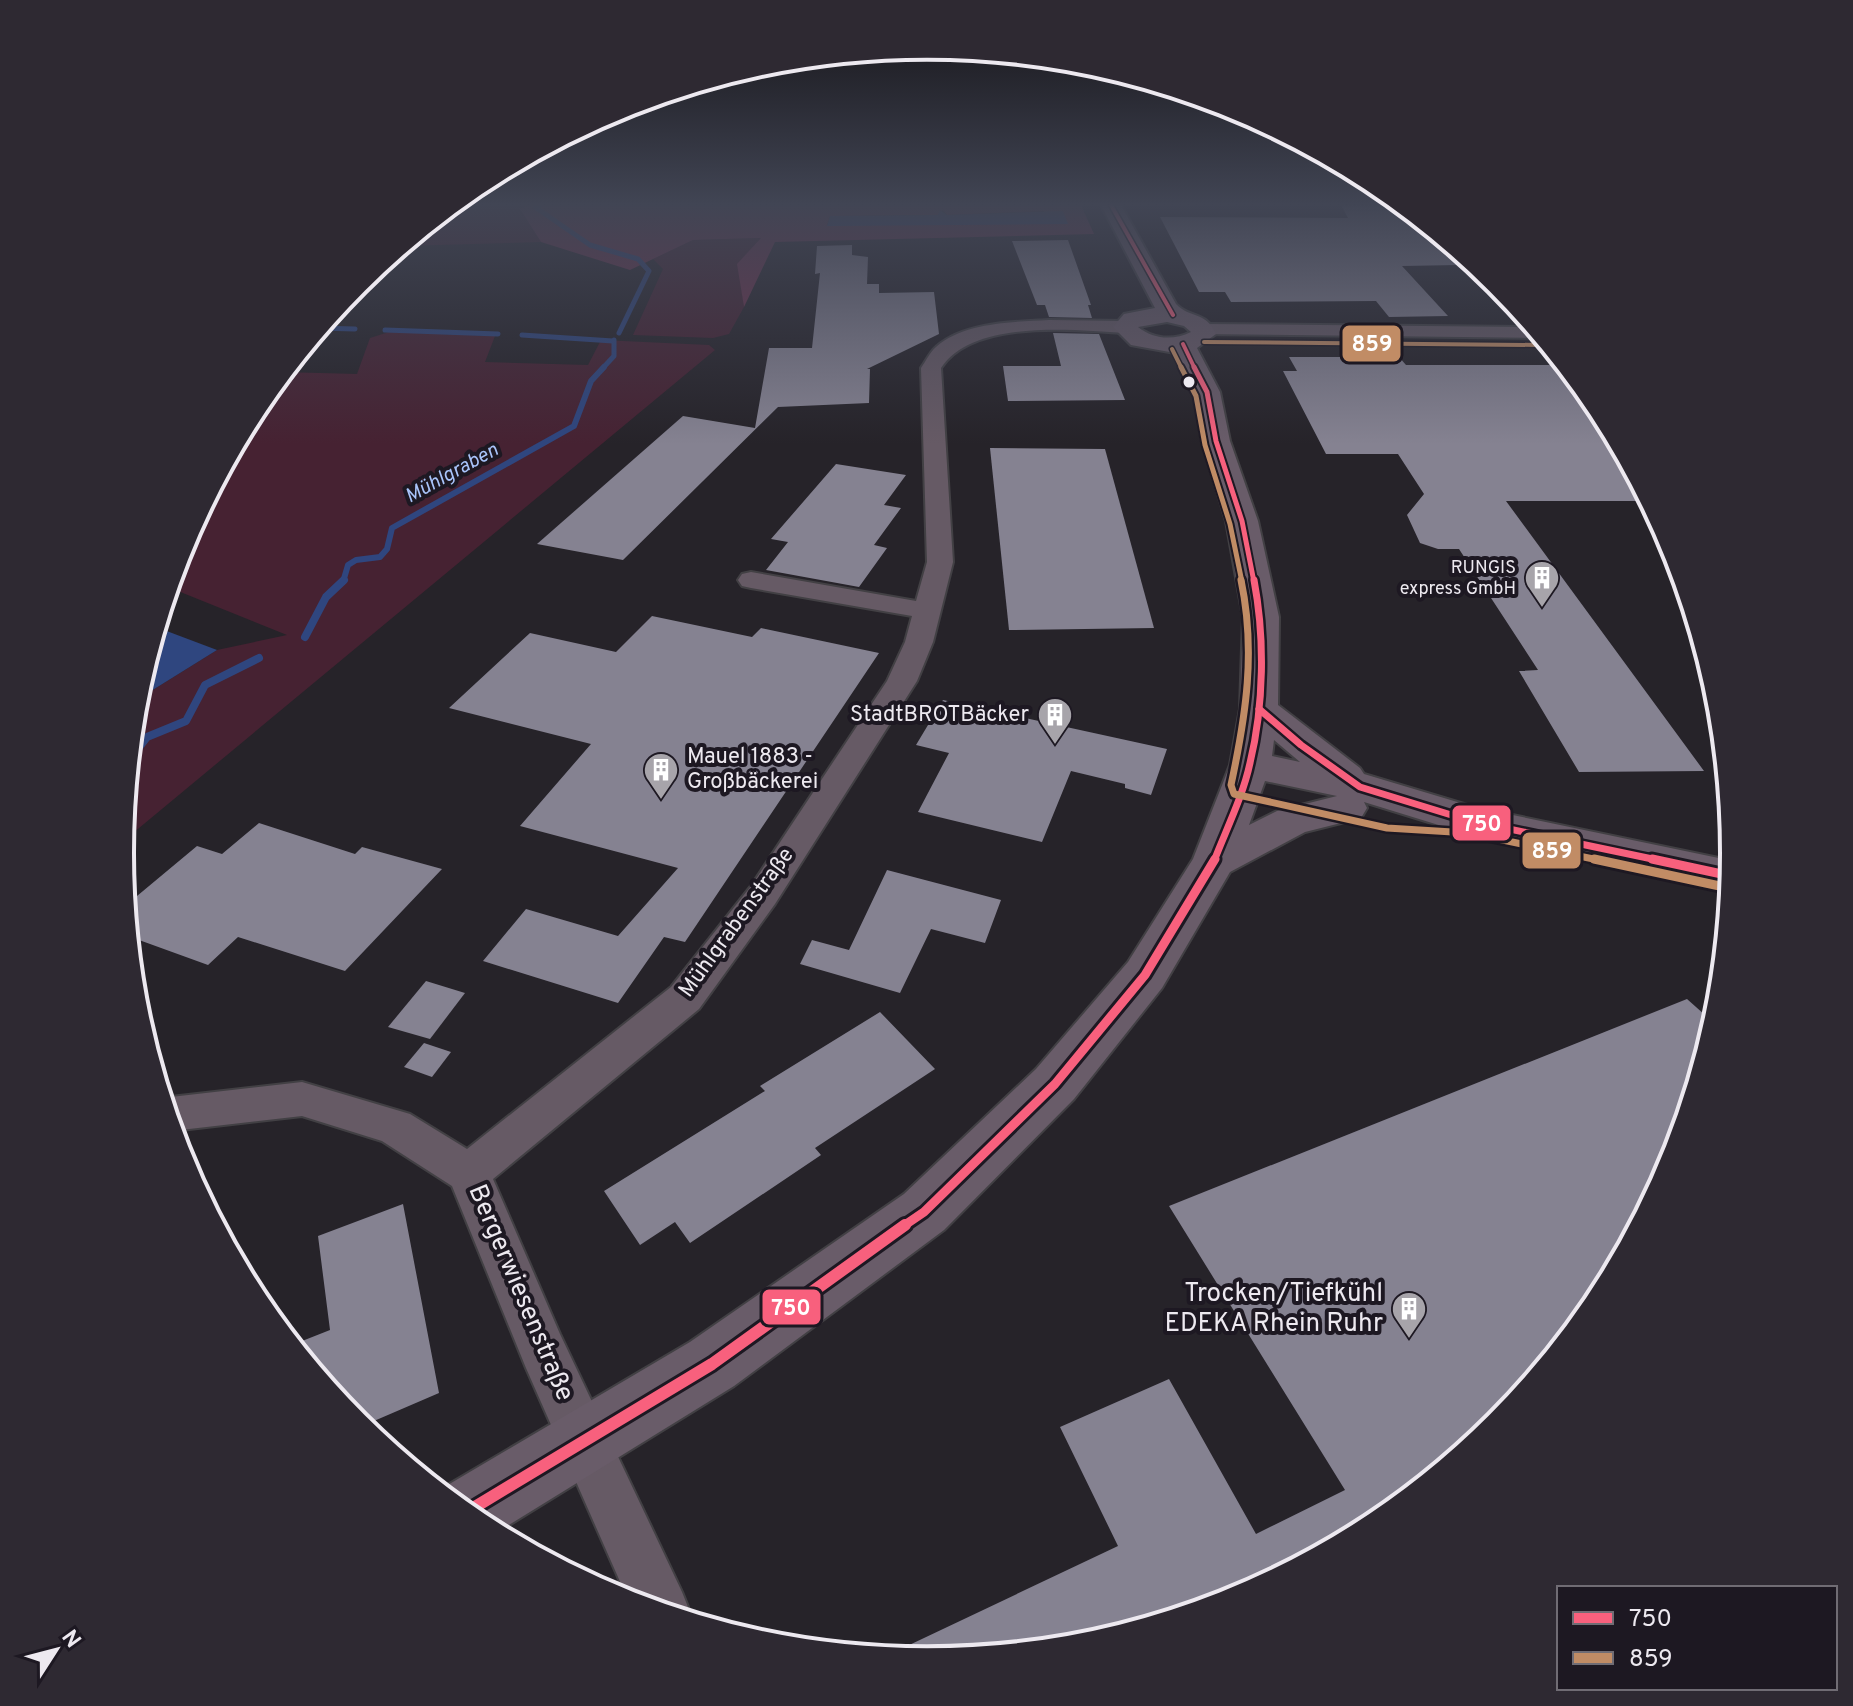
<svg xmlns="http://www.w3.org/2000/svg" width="1853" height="1706" viewBox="0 0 1853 1706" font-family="Overpass,sans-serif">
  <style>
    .green { fill: #462232 }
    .forest { fill: #72324e; fill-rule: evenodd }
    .water { fill: #2f467f }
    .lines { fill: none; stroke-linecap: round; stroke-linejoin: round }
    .stream-far2 { stroke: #2f467f; stroke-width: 5 }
    .stream-far1 { stroke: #2f467f; stroke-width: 6 }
    .stream { stroke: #2f467f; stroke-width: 8 }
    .building { fill: #858291 }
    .street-casing { stroke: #424044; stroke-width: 4 }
    .secondary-casing { stroke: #424044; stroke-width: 4 }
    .street { fill: #665a65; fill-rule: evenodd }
    .secondary { fill: #695c69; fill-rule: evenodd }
    .bus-1-far4-casing { stroke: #1d1822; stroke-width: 7 }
    .bus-1-far3-casing { stroke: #1d1822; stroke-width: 9 }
    .bus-1-far2-casing { stroke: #1d1822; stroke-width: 12 }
    .bus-1-far1-casing { stroke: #1d1822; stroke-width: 15 }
    .bus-1-casing { stroke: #1d1822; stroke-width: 18 }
    .bus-2-far3-casing { stroke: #1d1822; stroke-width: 7 }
    .bus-2-far2-casing { stroke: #1d1822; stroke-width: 9 }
    .bus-2-far1-casing { stroke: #1d1822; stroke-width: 12 }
    .bus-2-casing { stroke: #1d1822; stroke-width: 15 }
    .bus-1-far4 { stroke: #f8607d; stroke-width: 4 }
    .bus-1-far3 { stroke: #f8607d; stroke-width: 5 }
    .bus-1-far2 { stroke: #f8607d; stroke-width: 7 }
    .bus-1-far1 { stroke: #f8607d; stroke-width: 9 }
    .bus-1 { stroke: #f8607d; stroke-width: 12 }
    .bus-2-far3 { stroke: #c18c65; stroke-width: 4 }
    .bus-2-far2 { stroke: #c18c65; stroke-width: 5 }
    .bus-2-far1 { stroke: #c18c65; stroke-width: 7 }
    .bus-2 { stroke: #c18c65; stroke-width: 9 }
    .bus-dot { fill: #ede9f0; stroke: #1d1822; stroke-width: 3 }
    .labels { text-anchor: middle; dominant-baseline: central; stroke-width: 8; stroke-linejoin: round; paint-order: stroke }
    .far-poi-label { font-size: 18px; fill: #ede9f0; stroke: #1d1822; text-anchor: end }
    .far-water-label { font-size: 20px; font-style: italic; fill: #a9c4fa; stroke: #1d1822 }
    .poi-label { font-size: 22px; fill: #ede9f0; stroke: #1d1822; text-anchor: end }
    .street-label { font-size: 22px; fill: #ede9f0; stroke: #1d1822 }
    .near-street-label { font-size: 26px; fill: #ede9f0; stroke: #1d1822 }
    .near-poi-label { font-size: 26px; fill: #ede9f0; stroke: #1d1822; text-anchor: end }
    .rim { fill: none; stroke: #ede9f0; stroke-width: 4 }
    .line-badge { stroke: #1d1822; stroke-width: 3 }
    .badge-label { font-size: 22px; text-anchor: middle; font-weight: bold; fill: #fff }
  </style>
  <rect width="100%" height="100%" fill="#262329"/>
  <!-- green -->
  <g class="green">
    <path d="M451,205H529L520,209L541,242L401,246Z"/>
    <path d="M762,238L738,264L744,307L729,334L713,338L633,335L663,269L653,259L693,240Z"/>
    <path d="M389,332L495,336L485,362L588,365L601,340L709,345L715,350L121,843L135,701L217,650L287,635L168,587C190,516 235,429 282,372L357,374L370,338Z"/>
  </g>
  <!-- forest -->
  <path class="forest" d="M529,205H1081L1094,234L775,242L744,307L737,264L761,238L693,240L630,270L541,242L520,209ZM943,210L947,215L1044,211L1048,223L827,225L830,216L938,215Z"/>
  <!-- water -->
  <g class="water">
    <path d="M940,210L947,215L1063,211L1068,224L827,226L830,216L938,215Z"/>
    <path d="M156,627L217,650L135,701V695Z"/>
  </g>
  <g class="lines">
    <!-- stream-far2 -->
    <g class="stream-far2">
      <path d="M540,205L535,207L590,245L638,259L649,271L619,333"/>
      <path d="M318,328L355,329"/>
      <path d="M385,330L498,334"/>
      <path d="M522,335L613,341"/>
      <path d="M602,369L614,356V340"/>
    </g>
    <!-- stream-far1 -->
    <path class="stream-far1" d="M343,582L348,565L356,560L380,557L387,549L392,528L574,426L591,381L604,367"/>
    <!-- stream -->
    <g class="stream">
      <path d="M305,637L326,597L344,580"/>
      <path d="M129,760L147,737L186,721L205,685L259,658"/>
    </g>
  </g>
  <!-- building -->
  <g class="building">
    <path d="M1341,205H1399L1458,265L1402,266L1448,316L1389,317L1376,301L1231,302L1225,292H1199L1160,217L1348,218Z"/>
    <path d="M1068,240L1091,305H1088L1092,318L1049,317L1045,305H1037L1012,241Z"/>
    <path d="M852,245V255L868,257L867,284H879V293L934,292L939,334L867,369H870L869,403L778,407L623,560L537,544L683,416L755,428L769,348H812L820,273L815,274L817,246Z"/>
    <path d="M1053,333L1099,334L1125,400L1008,401L1003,366H1061Z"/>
    <path d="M1289,357H1399L1406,365H1565L1598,405L1649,501H1506L1704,771L1579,772L1519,671L1538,670L1459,549H1438L1420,543L1407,515L1424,494L1398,454H1326L1283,371H1297Z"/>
    <path d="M990,448L1105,449L1154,628L1009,630Z"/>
    <path d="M836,464L906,475L884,505L901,508L874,545L887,548L859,587L766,570L788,542L771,539Z"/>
    <path d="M652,616L752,637L761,628L879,653L685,942L664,937L618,1003L483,961L526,909L618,936L678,868L520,826L591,744L449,708L530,633L616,652Z"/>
    <path d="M943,700L1167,749L1151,795L1125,788V784L1071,771L1042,842L918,812L949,753L916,745Z"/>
    <path d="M259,823L355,854L362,847L442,869L345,971L238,937L208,965L128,936L125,906L197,846L222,854Z"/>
    <path d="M887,870L1001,900L985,943L931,929L900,993L800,964L812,940L849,950Z"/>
    <path d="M426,981L465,993L430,1039L388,1027Z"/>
    <path d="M1687,999L1714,1023L1672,1162L1597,1302L1497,1424L1374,1524L1235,1599L1083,1645L926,1660L886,1656L1118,1546L1060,1427L1169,1379L1256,1534L1345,1490L1169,1206Z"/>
    <path d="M880,1012L935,1069L815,1148L821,1155L690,1243L675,1222L640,1245L604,1191L765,1091L760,1086Z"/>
    <path d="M424,1043L451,1052L432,1077L404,1067Z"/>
    <path d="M403,1204L439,1393L360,1427L292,1345L330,1330L318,1236Z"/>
  </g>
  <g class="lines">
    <defs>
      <g id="street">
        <path d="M1049,320L1125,321L1134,327L1125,333C1073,330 973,319 941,368L953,562L933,642L917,681L775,904L699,1009L493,1179L560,1334L682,1592L690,1612L687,1620L629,1602L526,1368L452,1186L382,1141L302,1116L172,1131L162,1098L302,1082L410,1114L467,1149L671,987L751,886L887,681L905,642L912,616L751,588L742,586L738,580L742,574L751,572L916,601L927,562L921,368C926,361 930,352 936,347C964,322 1014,322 1049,320Z"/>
        <path d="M1204,324L1534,327L1543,338L1197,334L1195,330L1197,326Z"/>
      </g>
      <path id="secondary" d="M1101,205H1121L1176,304C1190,319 1205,310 1216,334L1197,348L1220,392L1230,441L1258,521L1279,617L1278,705L1360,768L1364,774L1474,807L1733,861L1730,892L1471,835L1364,802L1367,808L1361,818L1305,832L1230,872L1162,988L1074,1099L944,1230L734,1386L496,1533L478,1524L439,1492L441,1489L690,1342L904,1194L1036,1069L1128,962L1193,859L1230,765L1240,709L1243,617L1226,521L1202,441L1194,392L1175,353L1131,345L1113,327L1124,314L1155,308ZM1167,322L1184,326L1191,332C1173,341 1153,339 1138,327ZM1274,740L1300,762L1272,756ZM1265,781L1337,796L1277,811L1249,825Z"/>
    </defs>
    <!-- street casing -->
    <use href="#street" class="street-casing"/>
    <!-- secondary casing -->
    <use href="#secondary" class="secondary-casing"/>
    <!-- street -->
    <use href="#street" class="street"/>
    <!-- secondary -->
    <use href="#secondary" class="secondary"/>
    <defs>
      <g id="bus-1-far4">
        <path d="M1111,205L1173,315"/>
        <path d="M1183,344L1195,369"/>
      </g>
      <path id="bus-1-far3" d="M1194,367L1207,392L1216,441L1242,521L1254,582"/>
      <g id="bus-1-far2">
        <path d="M1259,709L1301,745L1360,787L1471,821L1662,861"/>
        <path d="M1214,861C1226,830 1243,796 1250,763C1264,705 1265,638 1254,580"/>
      </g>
      <g id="bus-1-far1">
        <path d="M1652,859L1731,876"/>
        <path d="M902,1227L924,1212L1055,1084L1145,975L1215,859"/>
      </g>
      <path id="bus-1" d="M465,1513L712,1364L905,1225"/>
      <g id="bus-2-far3">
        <path d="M1204,342L1539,345"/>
        <path d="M1172,349L1182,369"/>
      </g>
      <path id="bus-2-far2" d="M1181,367L1196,396L1205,445L1230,524L1242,582"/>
      <path id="bus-2-far1" d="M1241,580C1256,651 1246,715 1231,785L1234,794L1387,828L1469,833L1603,861"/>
      <path id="bus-2" d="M1594,859L1729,888"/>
    </defs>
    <!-- bus-1-far4 casing -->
    <use href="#bus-1-far4" class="bus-1-far4-casing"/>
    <!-- bus-1-far3 casing -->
    <use href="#bus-1-far3" class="bus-1-far3-casing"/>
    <!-- bus-1-far2 casing -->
    <use href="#bus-1-far2" class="bus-1-far2-casing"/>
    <!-- bus-1-far1 casing -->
    <use href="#bus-1-far1" class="bus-1-far1-casing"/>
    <!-- bus-1 casing -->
    <use href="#bus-1" class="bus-1-casing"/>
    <!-- bus-2-far3 casing -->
    <use href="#bus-2-far3" class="bus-2-far3-casing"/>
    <!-- bus-2-far2 casing -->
    <use href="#bus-2-far2" class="bus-2-far2-casing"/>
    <!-- bus-2-far1 casing -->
    <use href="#bus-2-far1" class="bus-2-far1-casing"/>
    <!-- bus-2 casing -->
    <use href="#bus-2" class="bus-2-casing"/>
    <!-- bus-1-far4 -->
    <use href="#bus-1-far4" class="bus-1-far4"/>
    <!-- bus-1-far3 -->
    <use href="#bus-1-far3" class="bus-1-far3"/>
    <!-- bus-1-far2 -->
    <use href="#bus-1-far2" class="bus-1-far2"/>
    <!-- bus-1-far1 -->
    <use href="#bus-1-far1" class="bus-1-far1"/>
    <!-- bus-1 -->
    <use href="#bus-1" class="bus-1"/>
    <!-- bus-2-far3 -->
    <use href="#bus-2-far3" class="bus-2-far3"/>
    <!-- bus-2-far2 -->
    <use href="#bus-2-far2" class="bus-2-far2"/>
    <!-- bus-2-far1 -->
    <use href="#bus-2-far1" class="bus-2-far1"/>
    <!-- bus-2 -->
    <use href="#bus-2" class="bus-2"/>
  </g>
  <!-- sky -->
  <linearGradient id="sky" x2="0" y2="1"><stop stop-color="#151317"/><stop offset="0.46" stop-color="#414554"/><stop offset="1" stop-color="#414554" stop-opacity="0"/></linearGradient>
  <rect width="1853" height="444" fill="url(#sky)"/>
  <!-- icons -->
  <defs>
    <symbol id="building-pin" viewBox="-11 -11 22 30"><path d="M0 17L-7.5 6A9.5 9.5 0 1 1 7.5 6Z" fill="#a7a4aa" stroke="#1d1822"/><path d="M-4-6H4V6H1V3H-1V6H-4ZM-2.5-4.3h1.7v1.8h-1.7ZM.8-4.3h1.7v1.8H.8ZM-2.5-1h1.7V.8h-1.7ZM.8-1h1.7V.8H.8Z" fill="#fff"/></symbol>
  </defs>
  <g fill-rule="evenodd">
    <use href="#building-pin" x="1522" y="558" width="40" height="54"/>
    <use href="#building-pin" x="1035" y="695" width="40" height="54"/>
    <use href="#building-pin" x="641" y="750" width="40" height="54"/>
    <use href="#building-pin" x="1389" y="1289" width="40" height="54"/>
  </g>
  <!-- markers -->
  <circle class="bus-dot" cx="1189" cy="382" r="7"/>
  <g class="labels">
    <!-- far-poi labels -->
    <g class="far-poi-label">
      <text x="1516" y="568">RUNGIS<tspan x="1516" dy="21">express GmbH</tspan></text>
    </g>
    <!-- far-water labels -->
    <g class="far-water-label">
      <text transform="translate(452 474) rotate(-29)">Mühlgraben</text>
    </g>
    <!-- poi labels -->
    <g class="poi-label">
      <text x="1029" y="715">StadtBROTBäcker</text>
      <text x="687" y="757" text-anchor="start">Mauel 1883 -<tspan x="687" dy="25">Großbäckerei</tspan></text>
    </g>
    <!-- street labels -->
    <g class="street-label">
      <text transform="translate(737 923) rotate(-54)">Mühlgrabenstraße</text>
    </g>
    <!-- near-street labels -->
    <g class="near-street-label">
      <text transform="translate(520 1293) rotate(67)">Bergerwiesenstraße</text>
    </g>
    <!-- near-poi labels -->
    <g class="near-poi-label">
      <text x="1383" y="1294">Trocken/Tiefkühl<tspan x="1383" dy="30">EDEKA Rhein Ruhr</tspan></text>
    </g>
  </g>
  <!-- crop -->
  <path d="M0 0H1853V1706H0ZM134 853a793 793 0 1 1 1586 0a793 793 0 1 1-1586 0Z" fill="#2e2932" fill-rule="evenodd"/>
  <path class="rim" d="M134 853a793 793 0 1 1 1586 0a793 793 0 1 1-1586 0Z"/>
  <g class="line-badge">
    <rect x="1341" y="324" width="61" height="39" rx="8" fill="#c18c65"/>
    <rect x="1451" y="804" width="61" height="38" rx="8" fill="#f8607d"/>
    <rect x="1521" y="831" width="61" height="39" rx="8" fill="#c18c65"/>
    <rect x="761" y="1288" width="61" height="38" rx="8" fill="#f8607d"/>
  </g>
  <g class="badge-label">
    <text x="1372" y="351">859</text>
    <text x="1482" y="831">750</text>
    <text x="1552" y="858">859</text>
    <text x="791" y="1315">750</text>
  </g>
  <!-- legend -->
  <rect x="1557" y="1586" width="280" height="104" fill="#1d1822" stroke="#706c74" stroke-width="2"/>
  <rect x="1573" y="1612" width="40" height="12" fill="#f8607d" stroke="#706c74" stroke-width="2"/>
  <text x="1629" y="1626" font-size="24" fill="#ede9f0">750</text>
  <rect x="1573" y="1652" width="40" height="12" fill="#c18c65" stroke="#706c74" stroke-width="2"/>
  <text x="1629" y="1666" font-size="24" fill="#ede9f0">859</text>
  <!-- north arrow -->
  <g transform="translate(56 1650) rotate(54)" stroke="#1d1822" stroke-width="6" paint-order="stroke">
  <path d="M0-6L14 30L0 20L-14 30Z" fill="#ede9f0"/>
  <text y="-12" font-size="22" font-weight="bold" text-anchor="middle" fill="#ede9f0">N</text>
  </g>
</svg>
